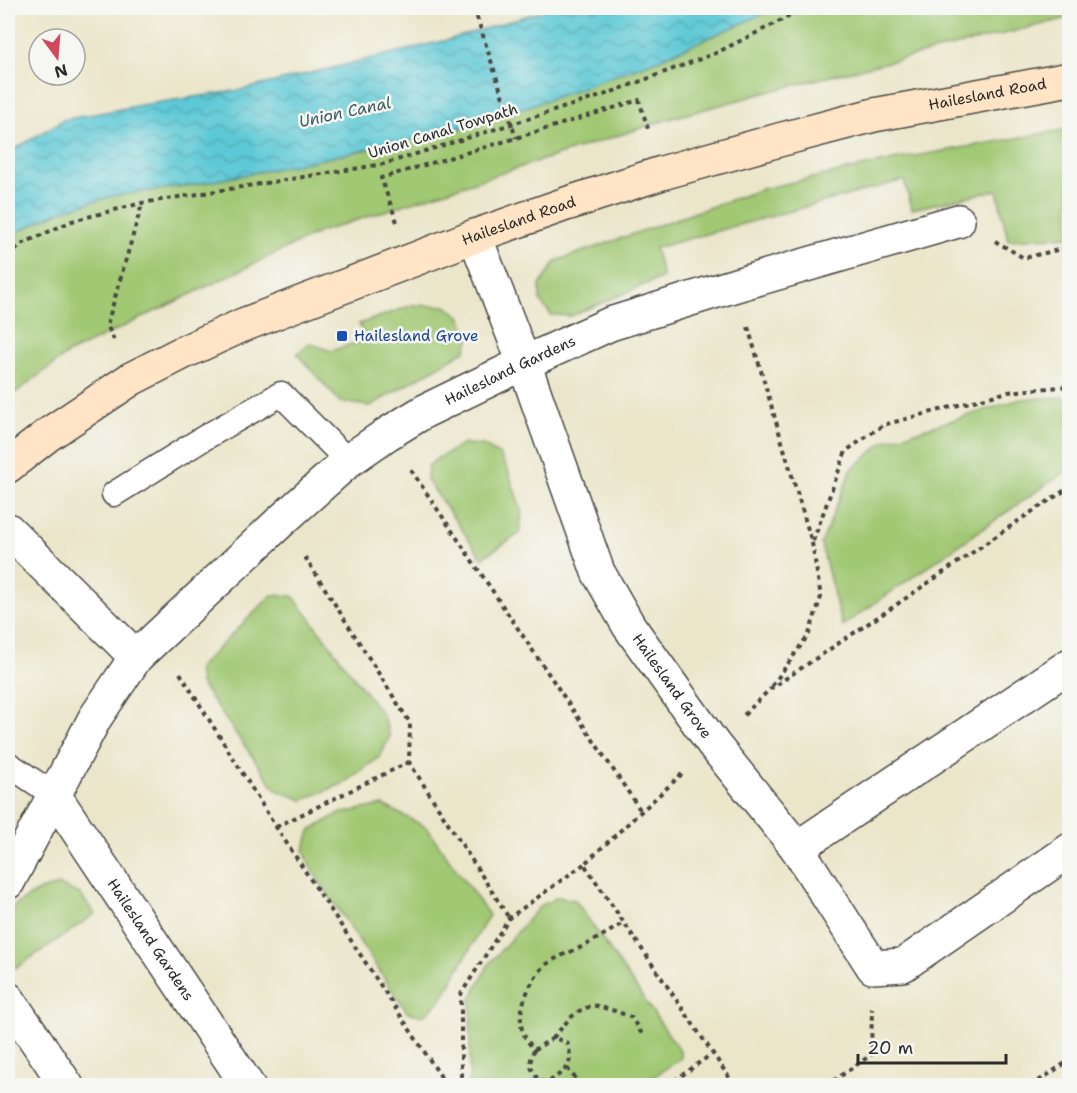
<svg xmlns="http://www.w3.org/2000/svg" width="1077" height="1093" viewBox="0 0 1077 1093" font-family="'Shantell Sans',sans-serif">
  <style>
    .green { fill: #a1c873; stroke: #667a4f; stroke-width: 1.5 }
    .water { fill: url(#water-waves); stroke: #447a80; stroke-width: 1.5 }
    .lines { fill: none; stroke-linecap: round; stroke-linejoin: round }
    .lane-casing { stroke: #484743; stroke-width: 27 }
    .street-casing { stroke: #484743; stroke-width: 36 }
    .secondary-casing { stroke: #484743; stroke-width: 36 }
    .path { stroke: #484743; stroke-width: 4; stroke-dasharray: 4.5 4.5; stroke-linecap: butt }
    .lane { stroke: #fff; stroke-width: 24 }
    .street { stroke: #fff; stroke-width: 33 }
    .secondary { stroke: #ffe4c6; stroke-width: 33 }
    .path-bridge { stroke: #484743; stroke-width: 4; stroke-dasharray: 4.5 4.5; stroke-linecap: butt }
    .transit-dot { fill: #1a4fb4; stroke: #f6f6f2; stroke-width: 2 }
    .labels { text-anchor: middle; dominant-baseline: central; stroke-width: 5; stroke-linejoin: round; paint-order: stroke }
    .street-label { font-size: 15px; fill: #2b2b2b; stroke: #f6f6f2 }
    .transit-label { font-size: 15px; fill: #164399; stroke: #f6f6f2; text-anchor: start }
    .water-label { font-size: 16px; font-style: italic; fill: #3a5a5e; stroke: #f6f6f2 }
  </style>
  <defs>
    <pattern id="water-waves" width="16" height="10" patternUnits="userSpaceOnUse" patternTransform="scale(1.5)"><rect width="16" height="10" fill="#5dc9d6"/><path d="M0 5q4-4 8 0t8 0" fill="none" stroke="#4da3ae"/></pattern>
  </defs>
  <rect width="100%" height="100%" fill="#f6f6f2"/>
  <filter id="ink" filterUnits="userSpaceOnUse"><feTurbulence type="fractalNoise" baseFrequency=".0167" numOctaves="2"/><feDisplacementMap in="SourceGraphic" scale="12" xChannelSelector="R" yChannelSelector="G"/><feConvolveMatrix kernelMatrix="1 2 1 2 8 2 1 2 1" color-interpolation-filters="sRGB"/></filter>
  <filter id="wash" filterUnits="userSpaceOnUse"><feTurbulence type="fractalNoise" baseFrequency=".008" numOctaves="4" result="noise"/><feDisplacementMap in="SourceGraphic" scale="24" xChannelSelector="R" yChannelSelector="G"/><feGaussianBlur stdDeviation="1.35" result="paint"/><feColorMatrix in="noise" values="0 0 0 0 0 0 0 0 0 0 0 0 0 0 0 0 0 1.4 0 .05"/><feComposite in="paint" operator="in"/></filter>
  <g filter="url(#wash)">
    <rect width="100%" height="100%" fill="#ebe6ca"/>
    <!-- green -->
    <g class="green">
      <path d="M777,8H1069V18L790,86L672,118L320,232L69,353L8,398V238L15,233L63,210L112,196L193,185L313,161L452,131L553,98L657,60Z"/>
      <path d="M1069,129V236L1008,240L997,190L912,209L904,180L655,248L663,277L571,316L551,315L540,301V285L556,261L762,189L898,159Z"/>
      <path d="M413,305L446,306L460,316L470,337L465,351L370,406L340,402L297,354L309,343L331,351L365,340L359,324Z"/>
      <path d="M1063,397L1069,401V469L842,626L821,544L851,470L885,441L1021,399Z"/>
      <path d="M464,444L483,445L500,455L508,470L522,513L519,534L482,558L427,480L428,466L436,459Z"/>
      <path d="M272,595L293,596L382,714L390,736L380,757L342,784L303,800L276,790L200,683L198,668Z"/>
      <path d="M383,805L426,827L489,915L441,1000L423,1016L407,1012L311,869L304,850L310,831L338,814Z"/>
      <path d="M59,885L80,894L95,914L16,968L8,954V923L15,905L40,890Z"/>
      <path d="M558,897L575,900L680,1051L681,1058L642,1085H469L471,999L489,964L540,906Z"/>
    </g>
    <!-- water -->
    <path class="water" d="M552,8H777L657,60L553,98L452,131L313,161L193,185L112,196L63,210L15,233L8,238V153L63,120L141,105L241,90L451,39Z"/>
  </g>
  <g filter="url(#ink)">
    <g class="lines">
      <defs>
        <g id="lane">
          <path d="M114,494L204,438L281,394L348,461"/>
          <path d="M8,764L54,795"/>
        </g>
        <g id="street">
          <path id="s1" d="M475,236L524,363L598,572L629,626L714,745L797,848L873,967L903,965L1070,850"/>
          <path d="M8,530L136,657"/>
          <path id="s2" d="M54,795L248,1086"/>
          <path d="M797,848L1070,665"/>
          <path id="s3" d="M8,882L95,718L136,657L281,521L348,461L387,434L425,411L524,363L610,324L736,285L958,221"/>
          <path d="M8,999L67,1086"/>
        </g>
        <g id="secondary">
          <path id="s4" d="M8,466L49,434L131,379L182,353L243,325L475,236L566,204L662,173L779,140L874,115L1070,79"/>
        </g>
      </defs>
      <!-- lane casing -->
      <use href="#lane" class="lane-casing"/>
      <!-- street casing -->
      <use href="#street" class="street-casing"/>
      <!-- secondary casing -->
      <use href="#secondary" class="secondary-casing"/>
      <!-- path -->
      <g class="path">
        <path d="M397,222L381,178L516,138L639,100L649,132"/>
        <path d="M995,241L1024,258L1070,247"/>
        <path d="M8,256L24,243L72,221L142,203L384,164L601,96L716,53L806,8"/>
        <path d="M748,327L812,543L821,597L809,634L772,686"/>
        <path d="M114,340L107,325L142,204"/>
        <path d="M411,470L641,811"/>
        <path d="M813,541L846,451L883,425L1008,392L1070,386"/>
        <path d="M305,557L410,723L409,762L509,918"/>
        <path d="M180,673L276,827L447,1086"/>
        <path d="M744,715L770,689L893,607L1027,515L1070,487"/>
        <path d="M682,774L584,864L735,1086"/>
        <path d="M276,827L409,762"/>
        <path d="M553,1038L570,1018L579,1011L593,1005L615,1011L631,1017L644,1037"/>
        <path d="M534,1050L553,1038L567,1042C575,1066 566,1069 549,1082L540,1081C530,1069 528,1064 534,1050C531,1045 526,1040 524,1035C514,1014 530,978 547,964C558,956 571,952 584,946C597,939 610,931 624,923"/>
        <path d="M567,1068L576,1079L578,1086"/>
        <path d="M461,1086V994L509,918L584,864"/>
        <path d="M667,1086L713,1053"/>
        <path d="M826,1086L871,1055L872,1008"/>
        <path d="M1031,1086L1070,1060"/>
      </g>
      <!-- lane -->
      <use href="#lane" class="lane"/>
      <!-- street -->
      <use href="#street" class="street"/>
      <!-- secondary -->
      <use href="#secondary" class="secondary"/>
      <!-- path-bridge -->
      <path class="path-bridge" d="M474,8L516,138"/>
    </g>
  </g>
  <!-- markers -->
  <rect class="transit-dot" x="336" y="330" width="12" height="12" rx="3"/>
  <g class="labels">
    <!-- street labels -->
    <g class="street-label">
      <text stroke="none"><textPath href="#s4" startOffset="1056">Hailesland Road</textPath></text>
      <text transform="translate(443 131) rotate(-17)">Union Canal Towpath</text>
      <text stroke="none"><textPath href="#s4" startOffset="570">Hailesland Road</textPath></text>
      <text stroke="none"><textPath href="#s3" startOffset="734">Hailesland Gardens</textPath></text>
      <text stroke="none"><textPath href="#s1" startOffset="494">Hailesland Grove</textPath></text>
      <text stroke="none"><textPath href="#s2" startOffset="174">Hailesland Gardens</textPath></text>
    </g>
    <!-- transit labels -->
    <g class="transit-label">
      <text x="354" y="336">Hailesland Grove</text>
    </g>
    <!-- water labels -->
    <g class="water-label">
      <text transform="translate(345 112) rotate(-12)">Union Canal</text>
    </g>
  </g>
  <!-- margin -->
  <rect width="1077" height="1093" fill="none" stroke="#f6f6f2" stroke-width="30"/>
  <!-- north arrow -->
  <g transform="translate(57 57) rotate(164)"><circle r="28" fill="#f6f6f2" stroke="#a5a5a2" stroke-width="1.5"/>
  <path d="M0-4.5L10 22L0 15L-10 22Z" fill="#d1495b"/>
  <text y="-9" font-size="16" font-weight="bold" text-anchor="middle" fill="#2b2b2b">N</text>
  </g>
  <!-- scale -->
  <path d="M858 1054v9h148v-9" fill="none" stroke="#2b2b2b" stroke-width="3"/>
  <text x="867" y="1054" font-size="18" fill="#2b2b2b" stroke="#f6f6f2" stroke-width="4.5" paint-order="stroke">20 m</text>
</svg>
